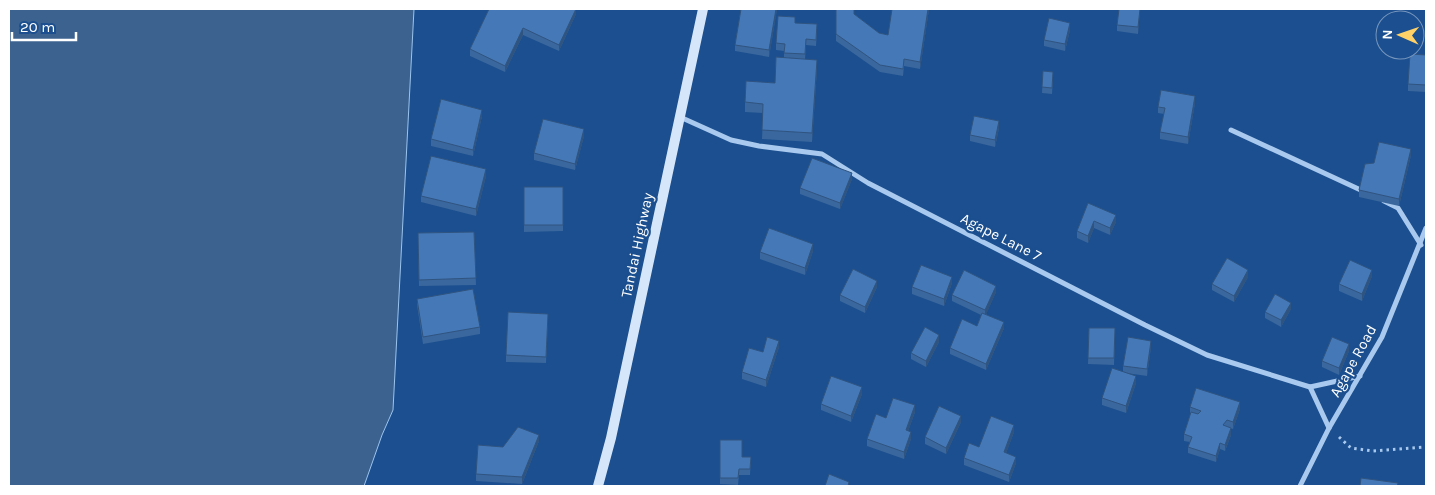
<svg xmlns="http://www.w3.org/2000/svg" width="1435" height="495" viewBox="0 0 1435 495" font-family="Karla,sans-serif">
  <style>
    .water { fill: #3c6290; stroke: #9cc4f0 }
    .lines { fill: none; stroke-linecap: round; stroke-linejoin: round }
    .path { stroke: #a9c9ee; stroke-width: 3; stroke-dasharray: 2.5 4; stroke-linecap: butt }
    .street { stroke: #a9c9ee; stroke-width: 5 }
    .secondary { stroke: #d6e6fa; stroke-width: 10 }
    .wall { fill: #3a679d }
    .shaded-wall { fill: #305480 }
    .building { fill: #4478b7; stroke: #305480 }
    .labels { text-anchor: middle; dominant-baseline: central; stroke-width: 4.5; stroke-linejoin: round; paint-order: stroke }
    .street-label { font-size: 15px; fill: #fff; stroke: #1b4f8f }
  </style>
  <rect width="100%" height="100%" fill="#1b4f8f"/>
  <!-- water -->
  <path class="water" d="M9,9H414L393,410L382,435L364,486H9Z"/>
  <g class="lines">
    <!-- path -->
    <path class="path" d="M1339,437L1351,448L1373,451L1426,447"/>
    <!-- street -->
    <g class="street">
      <path d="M680,117L731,140L759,146L822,154L868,183L1145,325L1207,355L1310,387L1329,428"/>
      <path d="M1231,130L1365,192"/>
      <path d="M1384,201L1398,208L1421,245"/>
      <path d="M1310,387L1360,376"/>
      <path d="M1300,486L1329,428L1382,337L1426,228"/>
    </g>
    <!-- secondary -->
    <path class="secondary" d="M598,486L611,438L703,9"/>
  </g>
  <!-- wall -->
  <g class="wall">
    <path d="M489,9H576V14L559,51L523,35L505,72L470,56V49Z"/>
    <path d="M741,9H777L769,57L735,51V45Z"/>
    <path d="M836,9L854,14L879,33L888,35L929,9L920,69L904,66L903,76L880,72L836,41Z"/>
    <path d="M1140,9L1138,34L1117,31V25Z"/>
    <path d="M795,23L817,30L816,46L806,45L805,59L817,69L812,142L762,139L763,113L745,112V102L775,83L784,58V51L776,50V43Z"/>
    <path d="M1070,30L1065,51L1044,46V40Z"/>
    <path d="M1426,55V92L1408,91V84Z"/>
    <path d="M1043,71L1053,78L1052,94L1042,93Z"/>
    <path d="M1195,103L1188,144L1160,139V132L1164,114L1158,113V107Z"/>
    <path d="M482,116L473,156L431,146V139Z"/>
    <path d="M999,128L995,147L970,141V135Z"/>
    <path d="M584,136L575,170L534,160V153Z"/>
    <path d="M1411,155L1399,206L1359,197V190L1374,163Z"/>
    <path d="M486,176L476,216L421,202V196Z"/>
    <path d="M852,179L840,209L800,194V188Z"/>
    <path d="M524,187H563V231L524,232Z"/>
    <path d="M1088,203L1116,222L1110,235L1094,228L1088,243L1077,238V231Z"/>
    <path d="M474,232L476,285L419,286L418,233Z"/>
    <path d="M813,251L805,275L760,259V252Z"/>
    <path d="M1372,276L1362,301L1339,291V284Z"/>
    <path d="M1248,277L1234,302L1212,290V284Z"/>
    <path d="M952,283L944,306L912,294V287Z"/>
    <path d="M877,287L865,313L840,301V295Z"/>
    <path d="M996,292L986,314L1004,328L986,370L950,354V348L977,326L981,315L952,301V295Z"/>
    <path d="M417,299L480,327V334L423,344L417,305Z"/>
    <path d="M1291,309L1281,327L1265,318V312Z"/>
    <path d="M548,314L546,363L506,362V355Z"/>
    <path d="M1089,328H1115L1114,365L1088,364Z"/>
    <path d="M939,342L926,367L911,359V353Z"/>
    <path d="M779,347L766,387L742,379V372L763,352Z"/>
    <path d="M1151,347L1147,376L1126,373L1136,383L1126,413L1102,405V398L1123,372V366Z"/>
    <path d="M1349,351L1339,375L1322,367V361Z"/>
    <path d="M862,394L851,422L821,410V404Z"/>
    <path d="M1190,407L1240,409L1233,429L1226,427L1231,435L1225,451L1220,449L1216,462L1188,453V447L1190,442L1184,441V434L1191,414H1190Z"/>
    <path d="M915,412L908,431L911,439L904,459L867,446V439L886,418Z"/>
    <path d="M961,422L946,454L925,444V437Z"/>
    <path d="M1014,432L1006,453L1016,463L1009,482L964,465V458L979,447Z"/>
    <path d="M720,440L742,457H751L750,475H739L738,485L720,484Z"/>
    <path d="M539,441L522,484L476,481V474Z"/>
  </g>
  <!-- shaded-wall -->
  <g class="shaded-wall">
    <path d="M576,9V14L559,51V45Z"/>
    <path d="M776,9H777L769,57V50Z"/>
    <path d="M928,9H929L920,69V62Z"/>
    <path d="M1140,9V11L1138,34V27Z"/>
    <path d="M1070,23V30L1065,51V44Z"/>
    <path d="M523,28V35L505,72V66Z"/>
    <path d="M817,60V69L812,142V133Z"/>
    <path d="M1195,96V103L1188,144V137Z"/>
    <path d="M482,110V116L473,156V150Z"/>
    <path d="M999,121V128L995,147V140Z"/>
    <path d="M584,129V136L575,170V164Z"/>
    <path d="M1411,149V155L1399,206V199Z"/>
    <path d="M486,169V176L476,216V209Z"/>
    <path d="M852,173V179L840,209V203Z"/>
    <path d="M1116,215V222L1110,235V228Z"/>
    <path d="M1094,221V228L1088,243V236Z"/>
    <path d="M813,244V251L805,275V268Z"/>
    <path d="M1248,270V277L1234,302V296Z"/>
    <path d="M1372,270V276L1362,301V294Z"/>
    <path d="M952,277V283L944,306V299Z"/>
    <path d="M877,281V287L865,313V307Z"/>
    <path d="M996,286V292L985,317V310Z"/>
    <path d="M1291,303V309L1281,327V320Z"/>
    <path d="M1004,322V328L986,370V364Z"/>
    <path d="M939,335V342L926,367V361Z"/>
    <path d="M779,341V347L766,387V380Z"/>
    <path d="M1151,341V347L1147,376V369Z"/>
    <path d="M1349,344V351L1339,375V368Z"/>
    <path d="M1136,376V383L1126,413V406Z"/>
    <path d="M862,387V394L851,422V416Z"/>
    <path d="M1240,402V409L1233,429V422Z"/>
    <path d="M915,405V412L906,437V430Z"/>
    <path d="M961,416V422L946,454V448Z"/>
    <path d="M1014,425V432L1004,459V452Z"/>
    <path d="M1231,428V435L1225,451V445Z"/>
    <path d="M911,432V439L904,459V452Z"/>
    <path d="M539,435V441L522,484V477Z"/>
    <path d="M1220,443V449L1216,462V456Z"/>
    <path d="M1016,457V463L1009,482V475Z"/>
  </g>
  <!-- building -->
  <g class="building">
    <path d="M489,9H576L559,45L523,28L505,66L470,49Z"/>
    <path d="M741,9H776L769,50L735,45Z"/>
    <path d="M836,9H854V14L879,33L888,35L892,9H928L920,62L904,59L903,69L880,65L836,34Z"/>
    <path d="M1119,9H1140L1138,27L1117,25Z"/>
    <path d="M778,16L795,17V23L817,24L816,40L806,39L805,54L784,53L785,44L776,43Z"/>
    <path d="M1049,18L1070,23L1065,44L1044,40Z"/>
    <path d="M1410,54L1426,55V85L1408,84Z"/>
    <path d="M776,57L817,60L812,133L762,130L763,104L745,102L746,81L775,83Z"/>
    <path d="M1043,71L1053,72L1052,88L1042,87Z"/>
    <path d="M1161,90L1195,96L1188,137L1160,132L1165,108L1158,107Z"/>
    <path d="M441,99L482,110L473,150L431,139Z"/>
    <path d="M974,116L999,121L995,140L970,135Z"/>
    <path d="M543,119L584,129L575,164L534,153Z"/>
    <path d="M1379,142L1411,149L1399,199L1359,190L1365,164L1374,163Z"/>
    <path d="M431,156L486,169L476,209L421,196Z"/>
    <path d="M812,158L852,173L840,203L800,188Z"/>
    <rect x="524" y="187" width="39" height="38"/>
    <path d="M1088,203L1116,215L1110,228L1094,221L1088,236L1077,231Z"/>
    <path d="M769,228L813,244L805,268L760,252Z"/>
    <path d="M474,232L476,278L419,280L418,233Z"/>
    <path d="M1227,258L1248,270L1234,296L1212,284Z"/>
    <path d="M1350,260L1372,270L1362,294L1339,284Z"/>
    <path d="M921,265L952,277L944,299L912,287Z"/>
    <path d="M853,269L877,281L865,307L840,295Z"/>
    <path d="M964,270L996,286L985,310L952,295Z"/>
    <path d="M473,289L480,327L423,337L417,299Z"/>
    <path d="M1275,294L1291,303L1281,320L1265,312Z"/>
    <path d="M508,312L548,314L546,357L506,355Z"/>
    <path d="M982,313L1004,322L986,364L950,348L962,319L977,326Z"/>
    <path d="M925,327L939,335L926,361L911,353Z"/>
    <path d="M1089,328H1115L1114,358H1088Z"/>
    <path d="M767,337L779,341L766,380L742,372L749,348L763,352Z"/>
    <path d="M1128,337L1151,341L1147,369L1123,366Z"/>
    <path d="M1332,337L1349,344L1339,368L1322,361Z"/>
    <path d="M1112,368L1136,376L1126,406L1102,398Z"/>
    <path d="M831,376L862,387L851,416L821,404Z"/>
    <path d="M1196,388L1240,402L1233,422L1227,420L1223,425L1231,428L1225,445L1220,443L1216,456L1188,447L1192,437L1184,434L1191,412L1198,414L1201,411L1190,407Z"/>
    <path d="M893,398L915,405L906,430L911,432L904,452L867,439L876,414L886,418Z"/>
    <path d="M939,406L961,416L946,448L925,437Z"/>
    <path d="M991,416L1014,425L1004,452L1016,457L1009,475L964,458L969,443L979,447Z"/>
    <path d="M518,427L539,435L522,477L476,474L478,445L503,447Z"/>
    <path d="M720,440H742V457H751L750,469H739L738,478H720Z"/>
    <path d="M829,474L849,482L848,486H825Z"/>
    <path d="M1361,478L1398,483L1397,486H1360Z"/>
  </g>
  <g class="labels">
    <!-- street labels -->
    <g class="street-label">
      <text transform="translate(1001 237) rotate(27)">Agape Lane 7</text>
      <text transform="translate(637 245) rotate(-78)">Tandai Highway</text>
      <text transform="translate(1353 361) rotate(-61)">Agape Road</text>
    </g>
  </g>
  <!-- border -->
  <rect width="1435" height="495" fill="none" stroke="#ffffff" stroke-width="20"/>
  <!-- north arrow -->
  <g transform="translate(1400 35) rotate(272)"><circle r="24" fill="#1b4f8f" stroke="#7695bc"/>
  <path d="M0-4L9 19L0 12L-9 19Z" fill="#ffd166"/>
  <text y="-8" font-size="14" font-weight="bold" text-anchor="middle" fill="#ffffff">N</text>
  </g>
  <!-- scale -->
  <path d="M12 32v8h64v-8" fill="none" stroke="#ffffff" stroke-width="2.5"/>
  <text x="20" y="32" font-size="15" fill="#ffffff" stroke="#1b4f8f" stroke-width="4" paint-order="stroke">20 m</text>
</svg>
